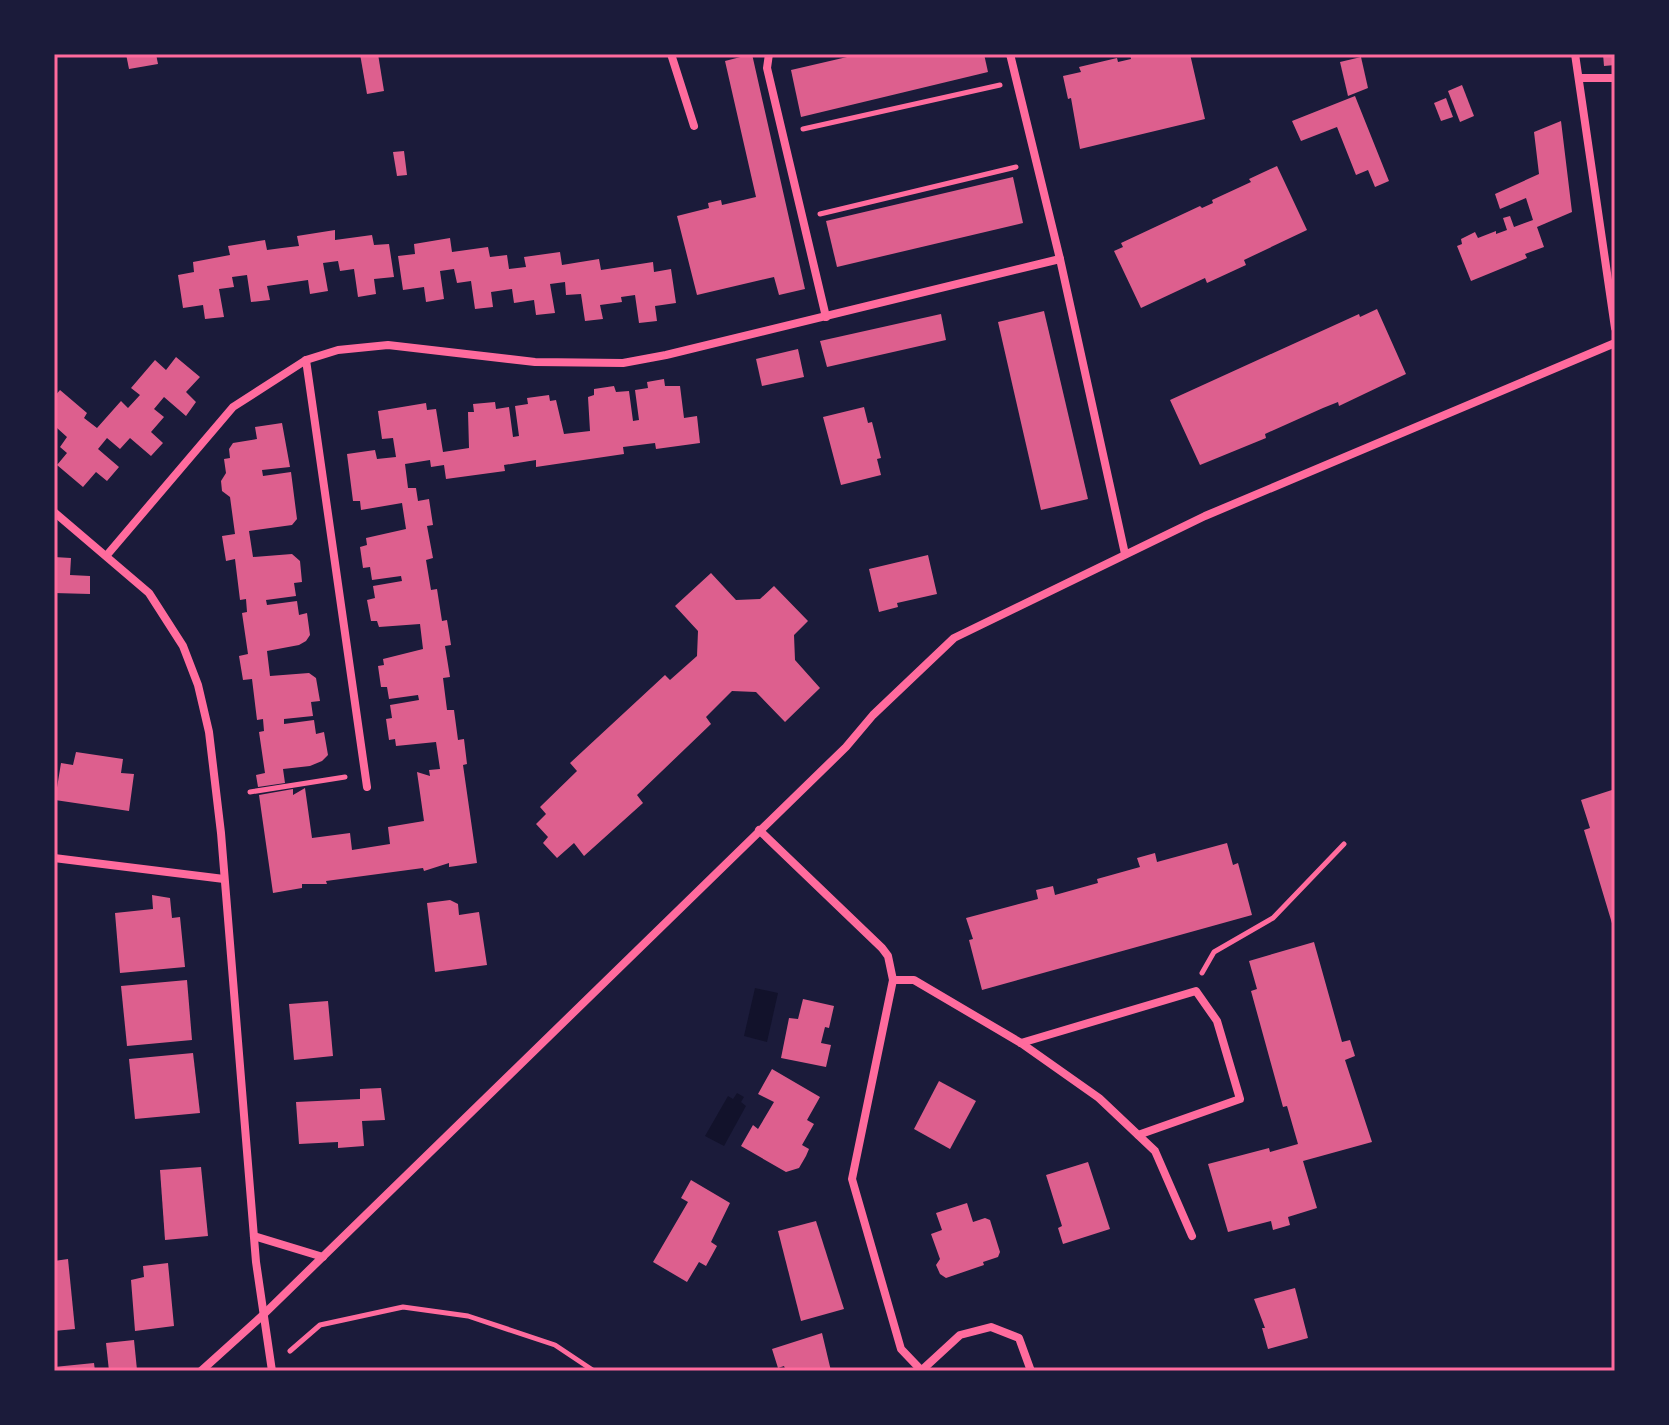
<svg xmlns="http://www.w3.org/2000/svg" width="1669" height="1425" viewBox="0 0 1669 1425" font-family="Lato,sans-serif">
  <style>
    .water { fill: #12122b }
    .building { fill: #dd5f8e }
    .lines { fill: none; stroke-linecap: round; stroke-linejoin: round }
    .path { stroke: #ff6b9d; stroke-width: 5 }
    .minor { stroke: #ff6b9d; stroke-width: 8 }
    .neatline { fill: none; stroke: #ff6b9d; stroke-width: 3 }
  </style>
  <rect width="100%" height="100%" fill="#1b1b3a"/>
  <!-- water -->
  <g class="water">
    <path d="M755,988L778,993L767,1042L744,1036Z"/>
    <path d="M737,1093L744,1097L741,1102L746,1106L724,1146L705,1136L728,1096L733,1099Z"/>
  </g>
  <!-- building -->
  <g class="building">
    <path d="M126,54H156L158,64L129,69Z"/>
    <path d="M360,54H378L384,91L367,94Z"/>
    <path d="M752,54L805,289L779,295L774,277L697,295L677,216L709,208L708,203L721,200L722,205L756,197L725,61Z"/>
    <path d="M860,54H984L988,72L801,117L791,70Z"/>
    <path d="M1130,54H1190L1205,119L1080,149L1071,98L1068,99L1063,76L1081,72L1079,67L1117,58L1118,62L1131,59Z"/>
    <path d="M1603,54H1615V65L1604,66Z"/>
    <path d="M1361,57L1368,88L1348,96L1340,62Z"/>
    <path d="M1462,85L1474,116L1460,122L1448,91Z"/>
    <path d="M1355,96L1389,181L1375,187L1368,170L1356,175L1337,127L1301,141L1292,121Z"/>
    <path d="M1446,98L1453,117L1441,121L1434,103Z"/>
    <path d="M1561,121L1572,212L1537,227L1544,247L1525,254L1527,258L1471,281L1457,246L1462,244L1461,239L1475,232L1478,238L1496,231V234L1507,230L1503,218L1510,216L1514,227L1533,220L1526,198L1500,209L1495,194L1539,174L1534,132Z"/>
    <path d="M404,151L407,175L397,176L393,152Z"/>
    <path d="M1277,166L1307,230L1244,260L1246,265L1207,283L1205,278L1141,308L1114,251L1123,247L1121,243L1200,206L1202,208L1213,203L1212,200L1251,182L1249,179Z"/>
    <path d="M1013,177L1023,223L837,267L826,221Z"/>
    <path d="M335,230V240L372,235L374,245L389,244L394,277L374,279L376,294L358,297L354,269L340,271L338,261L323,263L328,291L310,294L308,280L267,286L270,300L251,302L247,275L232,277L234,287L219,289L224,317L205,319L203,305L183,308L178,275L194,272L193,262L230,255L228,246L265,240L267,250L282,248L299,246L297,236Z"/>
    <path d="M450,238L452,252L488,247L490,257L507,255L509,269L526,267L524,257L560,252L562,265L599,259L601,270L653,262L654,272L671,269L676,303L655,306L657,321L639,323L635,295L621,297L622,302L600,305L603,319L585,321L581,294L566,295L565,282L550,284L555,313L536,315L534,300L514,303L512,289L491,292L493,307L475,309L471,281L457,283L454,269L440,271L444,299L426,302L424,287L403,290L398,256L415,254L414,244Z"/>
    <path d="M1377,309L1406,374L1339,406L1338,402L1323,408L1265,434L1266,438L1200,465L1170,400L1359,314L1360,317Z"/>
    <path d="M1044,311L1088,499L1041,510L998,322Z"/>
    <path d="M941,314L946,340L827,367L820,341Z"/>
    <path d="M798,349L804,377L762,386L756,359Z"/>
    <path d="M176,357L200,377L186,392L196,402L186,416L164,397L154,409L164,417L151,432L163,443L151,456L130,438L120,449L107,438L98,449L119,467L107,481L96,472L83,487L57,465L67,453L60,447L67,437L57,428L54,432V397L60,390L87,413L84,418L97,428L121,401L128,408L140,395L131,388L155,360L166,370Z"/>
    <path d="M664,379L665,386H680L684,418L697,416L700,443L656,449L655,443L623,447L624,454L536,467V460L504,465L505,471L446,479L444,465L431,467L430,460L405,464L408,488H416L418,501L429,499L433,525L427,526L433,558L426,560L431,590L437,589L442,621L447,620L449,632L451,645L445,646L450,677L443,678L447,710H454L458,740L464,739L467,764L463,765L477,863L449,867V863L424,871L423,868L326,881L327,884H302V888L273,893L259,795L293,789V795L305,788L312,838L350,833L352,850L390,844L388,827L424,821L417,772L430,776L429,770L440,769L436,742L396,746L395,739L389,740L386,719L392,718L390,705L419,700L418,695L389,699L387,687H381L378,666L384,665L383,659L423,649L420,624L379,627L377,621H371L367,600L375,598L373,586L402,581L401,576L372,580L370,567L363,568L360,547L367,545L366,538L406,529L402,503L361,510L360,501H353L347,454L375,450L377,459L396,457L393,438L382,439L378,411L426,403L427,410L436,409L443,452L469,448L468,412H474L473,404L495,402L496,409L509,407L513,437L519,436L515,406L528,404L527,398L549,395L550,401L556,400L564,434L590,431L588,397L594,395V389L614,386L616,392L629,391L633,421L639,420L635,390L648,388L647,382Z"/>
    <path d="M864,407L868,423L872,422L881,458L877,459L881,475L841,485L823,417Z"/>
    <path d="M282,423L290,467L262,470L263,476L291,472L297,519L292,525L249,531L253,557L292,554L300,561L302,582L294,583L296,596L266,600L267,605L297,601L299,615L307,613L310,635L306,641L299,645L267,651L270,676L309,673L316,678L320,701L311,702L313,716L284,719V724L314,720L316,734L324,732L328,755L322,761L310,766L283,769L285,783L258,787L256,775L265,773L259,732L264,731L263,719L257,720L252,679L243,680L239,656L248,654L242,613L247,612L246,599L240,600L235,559L226,561L222,536L235,534L230,497L222,491L221,481L226,473L224,459L230,458L229,449L233,443L257,439L255,427Z"/>
    <path d="M928,555L937,594L897,603L898,607L879,612L869,569Z"/>
    <path d="M54,557L71,558L70,575L90,576V594L54,593Z"/>
    <path d="M711,573L736,600L760,599L774,586L808,621L794,635L795,660L820,688L785,722L756,692L732,691L706,717L711,724L637,795L643,803L584,856L574,843L557,858L543,843L548,837L536,824L546,814L540,807L577,771L570,763L665,675L670,680L697,656L698,631L675,606Z"/>
    <path d="M76,752L123,759L121,773L134,774L129,811L55,800L61,763L73,765Z"/>
    <path d="M1615,789V930H1614L1584,830L1590,828L1581,800Z"/>
    <path d="M1227,843L1233,865L1238,863L1252,915L982,990L969,940L973,939L966,918L1038,899L1036,890L1053,886L1055,895L1098,883L1097,879L1140,867L1137,858L1155,853L1157,862Z"/>
    <path d="M152,895L170,898L172,918L180,917L185,967L120,973L115,913L153,909Z"/>
    <path d="M450,900L458,904L459,915L479,912L487,965L435,972L427,903Z"/>
    <path d="M1314,942L1342,1042L1350,1040L1355,1056L1345,1060L1372,1142L1303,1161L1317,1208L1288,1217L1290,1225L1273,1230L1271,1221L1228,1232L1208,1164L1269,1148L1270,1152L1298,1144L1287,1106L1283,1107L1251,991L1257,989L1249,961Z"/>
    <path d="M187,980L192,1040L127,1046L121,986Z"/>
    <path d="M803,999L834,1006L829,1028L825,1027L821,1043L831,1045L826,1067L781,1058L789,1018L798,1019Z"/>
    <path d="M328,1001L333,1056L294,1060L289,1004Z"/>
    <path d="M193,1053L200,1113L135,1119L129,1059Z"/>
    <path d="M772,1069L820,1097L807,1120L814,1124L802,1145L809,1149L806,1156L799,1168L786,1172L741,1146L753,1125L758,1129L774,1102L758,1094Z"/>
    <path d="M939,1081L976,1101L950,1149L914,1129Z"/>
    <path d="M381,1088L385,1120L362,1121L364,1146L338,1148V1142L299,1144L296,1102L360,1099V1089Z"/>
    <path d="M1088,1162L1110,1229L1063,1244L1058,1228L1062,1226L1046,1175Z"/>
    <path d="M201,1167L208,1236L165,1240L160,1170Z"/>
    <path d="M691,1180L730,1203L711,1242L717,1246L706,1266L699,1262L687,1282L653,1262L688,1202L681,1198Z"/>
    <path d="M967,1203L973,1222L985,1218L990,1220L1000,1252L998,1257L983,1262L984,1265L946,1278L940,1274L936,1265L940,1259L931,1234L942,1230L936,1213Z"/>
    <path d="M816,1221L844,1309L801,1321L778,1231Z"/>
    <path d="M68,1259L75,1329L54,1331V1261Z"/>
    <path d="M168,1263L174,1326L135,1331L131,1280L144,1277L143,1266Z"/>
    <path d="M1295,1288L1308,1338L1268,1349L1262,1328H1265L1254,1299Z"/>
    <path d="M822,1333L831,1371H786L784,1366L778,1368L772,1349Z"/>
    <path d="M134,1340L137,1370L109,1371L106,1343Z"/>
    <path d="M94,1363L95,1371H54V1367Z"/>
  </g>
  <g class="lines">
    <!-- path -->
    <g class="path">
      <path d="M803,129L1000,85"/>
      <path d="M820,214L1016,167"/>
      <path d="M250,792L345,777"/>
      <path d="M1202,973L1214,952L1273,918L1344,844"/>
      <path d="M290,1351L320,1325L403,1307L468,1316L555,1345L594,1371"/>
    </g>
    <!-- minor -->
    <g class="minor">
      <path d="M671,54L694,126"/>
      <path d="M769,54L767,68L826,317"/>
      <path d="M1010,54L1060,259L1125,554"/>
      <path d="M1575,54L1615,328"/>
      <path d="M1579,78H1615"/>
      <path d="M306,360L367,787"/>
      <path d="M54,512L149,593L183,646L198,685L209,732L221,833L256,1262L272,1371"/>
      <path d="M107,555L233,407L306,360L338,350L388,345L535,362L623,363L666,355L1060,259"/>
      <path d="M759,830L882,948L888,956L893,980L852,1179L901,1349L922,1371"/>
      <path d="M54,858L224,879"/>
      <path d="M893,980H914L1021,1043L1099,1098L1155,1151L1192,1236"/>
      <path d="M1021,1043L1196,991L1217,1021L1240,1099L1138,1135"/>
      <path d="M254,1236L323,1257"/>
      <path d="M922,1370L960,1335L991,1327L1019,1338L1031,1371"/>
      <path d="M201,1371L263,1315L846,747L873,715L954,638L1205,516L1615,343"/>
    </g>
  </g>
  <!-- border -->
  <rect width="1669" height="1425" fill="none" stroke="#1b1b3a" stroke-width="112"/>
  <rect x="56" y="56" width="1557" height="1313" class="neatline"/>
</svg>
